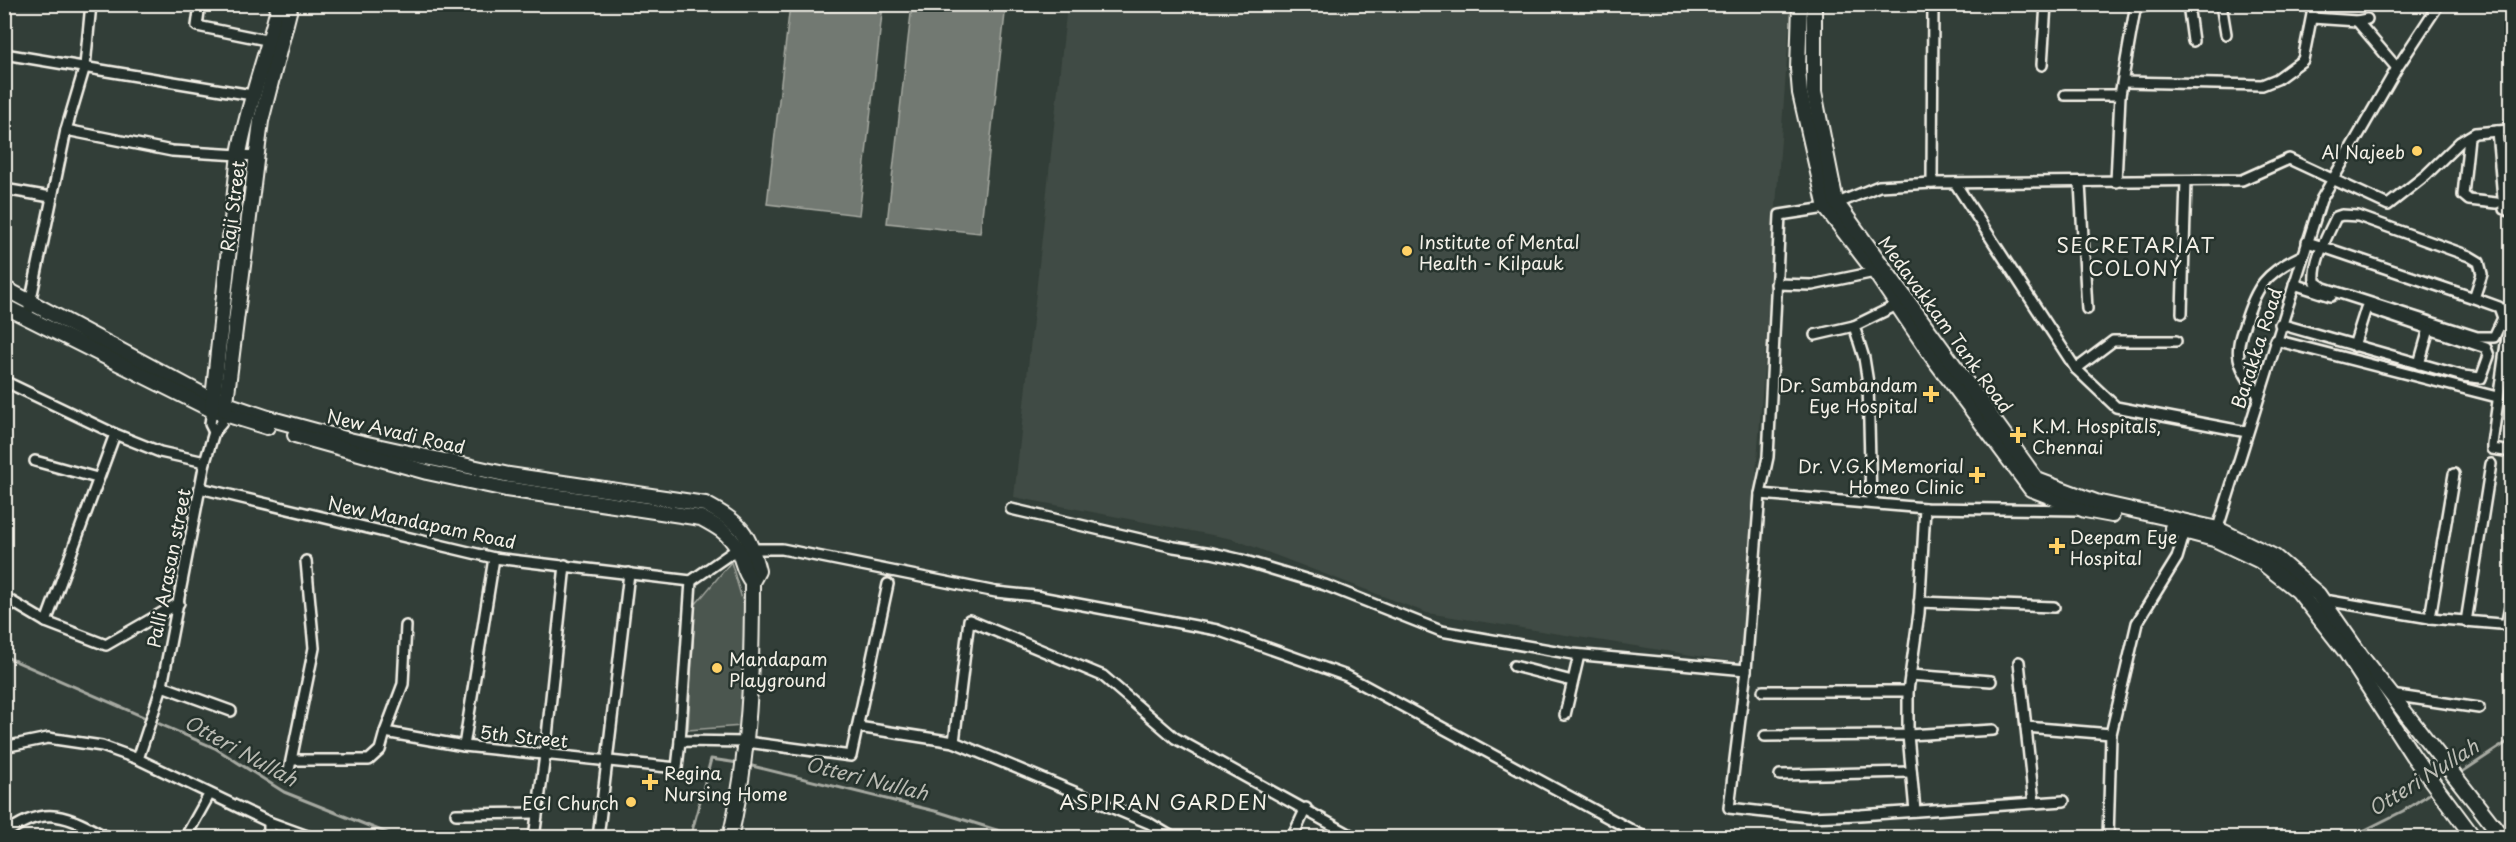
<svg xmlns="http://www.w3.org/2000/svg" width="2516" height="842" viewBox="0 0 2516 842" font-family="'Playpen Sans',sans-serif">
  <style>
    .built { fill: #404b44 }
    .green { fill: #4c564f; stroke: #a0a49c; stroke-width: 1.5 }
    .water { fill: #727972; stroke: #a6a9a1; stroke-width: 1.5 }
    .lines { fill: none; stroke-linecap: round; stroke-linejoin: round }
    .stream { stroke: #a6a9a1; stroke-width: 3 }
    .street-casing { stroke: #f4f1e8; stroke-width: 14 }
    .secondary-casing { stroke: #f4f1e8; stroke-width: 18 }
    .street { stroke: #26332d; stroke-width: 9 }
    .secondary { stroke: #26332d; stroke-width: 14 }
    .poi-dot { fill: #ffd166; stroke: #26332d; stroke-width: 2 }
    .labels { text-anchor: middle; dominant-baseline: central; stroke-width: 5; stroke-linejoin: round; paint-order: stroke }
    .poi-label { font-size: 18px; fill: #f4f1e8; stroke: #26332d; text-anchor: start }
    .street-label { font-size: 18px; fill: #f4f1e8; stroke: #26332d }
    .neighbourhood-label { font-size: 20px; letter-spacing: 1.5px; fill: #f4f1e8; stroke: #26332d }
    .water-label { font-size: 20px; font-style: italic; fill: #babbb3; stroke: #26332d }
  </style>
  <rect width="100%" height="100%" fill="#323e38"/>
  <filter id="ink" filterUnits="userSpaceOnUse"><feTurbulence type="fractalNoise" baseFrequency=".0167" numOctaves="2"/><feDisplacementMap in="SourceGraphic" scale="12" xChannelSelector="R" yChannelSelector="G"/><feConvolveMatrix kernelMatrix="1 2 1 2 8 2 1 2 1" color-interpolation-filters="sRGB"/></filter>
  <g filter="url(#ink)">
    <!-- built -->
    <path class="built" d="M1067,5H1791L1742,663L1427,613L1233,539L1014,497Z"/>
    <!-- green -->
    <path class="green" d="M731,562L745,609L742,726L688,730L695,605Z"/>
    <!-- water -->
    <g class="water">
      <path d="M790,5H883L859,215L767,204Z"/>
      <path d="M912,5H1006L980,233L887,223Z"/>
    </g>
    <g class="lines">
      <!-- stream -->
      <g class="stream">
        <path d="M4,656L215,748L284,792L399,838"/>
        <path d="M748,765L939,812L1022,838"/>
        <path d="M2459,774L2512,739"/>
        <path d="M688,838L692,831L711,759L738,763"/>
        <path d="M2349,838L2403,811L2434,791"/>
      </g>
      <defs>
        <g id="street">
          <path d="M200,4L197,26L271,41"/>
          <path d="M2188,4L2193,41"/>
          <path d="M2221,4L2226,34"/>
          <path d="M2136,8L2154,4"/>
          <path d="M2312,18L2357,21L2367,19"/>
          <path d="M2357,21L2397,68"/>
          <path d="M4,54L252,95"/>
          <path d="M2042,65L2046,4"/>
          <path d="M2124,82L2262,85L2277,79L2303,60L2314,4"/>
          <path d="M2065,95H2120"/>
          <path d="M66,130L172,151L256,156"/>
          <path d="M2497,131L2504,209L2512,212"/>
          <path d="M2469,137L2463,195L2469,200L2496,203"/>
          <path d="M2116,182L2120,95L2136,4"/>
          <path d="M1932,183L1933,4"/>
          <path d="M1955,183L2076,369L2116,407L2247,432"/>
          <path d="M2080,183L2087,309"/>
          <path d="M4,189L51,197"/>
          <path d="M2307,242L2323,247L2474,298L2499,307L2503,318L2494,337H2477L2324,288L2315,282C2313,260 2327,237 2336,217L2342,215L2358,216L2469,256L2479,262L2482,274L2474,298"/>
          <path d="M1776,284L1812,285L1875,272"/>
          <path d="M2294,284L2331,296"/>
          <path d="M2512,301L2492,444V449L2512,452"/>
          <path d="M2182,313L2186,181"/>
          <path d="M27,318L66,130L85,66L91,4"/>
          <path d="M2280,324L2463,376L2481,378L2489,356L2486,348L2373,310"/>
          <path d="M1854,326L1864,358L1868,383L1871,502"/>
          <path d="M1815,335L1854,326L1897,305"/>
          <path d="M2275,340L2497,397"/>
          <path d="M2354,346L2366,308"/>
          <path d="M2419,364L2429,329"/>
          <path d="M2076,369L2113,341H2176"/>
          <path d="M4,381L115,434L160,452L205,462"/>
          <path d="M2258,395C2252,384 2241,371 2239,358C2237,347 2240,337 2244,326C2256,286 2265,273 2303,255"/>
          <path d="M212,410L210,424L214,432"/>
          <path d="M35,461L97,478"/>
          <path d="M200,488L494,558L691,581L737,549H782L996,592L1035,596L1217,630L1347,676L1646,838"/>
          <path d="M1760,494L1925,508L2077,510"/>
          <path d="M1011,509L1174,547L1212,553L1242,560L1325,585L1441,631L1573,654L1746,670"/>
          <path d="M2216,534L2321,200L2397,68L2439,4"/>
          <path d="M4,597L46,622L106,645L179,603"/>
          <path d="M1919,602L2054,607"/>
          <path d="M2324,602L2330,601L2430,618L2512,625"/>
          <path d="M2430,618L2454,474"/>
          <path d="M46,622L115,434"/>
          <path d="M2466,622L2491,464"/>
          <path d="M2506,626L2512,597"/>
          <path d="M2019,662L2034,803"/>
          <path d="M1514,666L1572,681"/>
          <path d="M1910,675L1991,681"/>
          <path d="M162,686L231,711"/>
          <path d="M1763,691H1908"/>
          <path d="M2391,695L2479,708"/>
          <path d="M1565,715L1579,655"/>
          <path d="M858,727L954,742L1149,823L1174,838"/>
          <path d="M2026,727L2111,734"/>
          <path d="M385,732L403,684L406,626"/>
          <path d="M1765,736L1908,735L1993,730"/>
          <path d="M680,741L691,581"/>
          <path d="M954,742L969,620L1103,676L1175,738L1356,838"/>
          <path d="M464,746L494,558"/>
          <path d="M4,747L48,738L102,746L138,759L269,822L313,838"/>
          <path d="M138,759L162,686L205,462L214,432L221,424L224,415"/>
          <path d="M292,760H369L380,750L385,732L464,746L677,768L680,741L747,742L851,756L888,584"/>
          <path d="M288,775L314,648L306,561"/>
          <path d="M1780,775L1911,772"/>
          <path d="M2064,801L1860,815L1808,817L1729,808L1746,670L1760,494L1768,457L1780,215L1826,208L1879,186L1932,183L2242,180L2289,159L2388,205L2426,175L2460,142L2475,133L2509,130L2512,121"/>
          <path d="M1915,811L1908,735V691L1919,613L1925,508"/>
          <path d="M456,814L536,813"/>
          <path d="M4,835C44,803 68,816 108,838"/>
          <path d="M185,838L209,795"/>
          <path d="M269,838V822"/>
          <path d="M534,838L545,755L565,565"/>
          <path d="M598,838L629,573"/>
          <path d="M1292,838L1306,808"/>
          <path d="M2108,838L2111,734L2137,623L2177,558L2185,531"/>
        </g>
        <g id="secondary">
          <path d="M1800,4L1798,69L1800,93L1826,208L1875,272L1931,355L2031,489L2085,510L2112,515"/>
          <path d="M1814,4V92L1836,202L2037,480L2096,502L2218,529L2275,557L2318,594L2361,656L2503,838"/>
          <path d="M4,288L209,398L268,418L349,440L509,475L705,504C742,524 748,531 758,571L752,582C752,669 750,753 730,838"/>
          <path d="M4,306L212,410L267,427"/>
          <path d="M212,408L239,154C248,103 267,55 279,4"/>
          <path d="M225,410L261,121L291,4"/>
          <path d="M295,435L427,472L506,489L701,518C716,526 729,533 737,548C743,560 743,572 752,582"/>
          <path d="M2172,528L2214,539L2260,561L2298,591L2345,651L2413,756L2474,838"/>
        </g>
      </defs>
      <!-- street casing -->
      <use href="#street" class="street-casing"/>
      <!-- secondary casing -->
      <use href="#secondary" class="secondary-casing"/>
      <!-- street -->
      <use href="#street" class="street"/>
      <!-- secondary -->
      <use href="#secondary" class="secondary"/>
    </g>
  </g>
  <!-- markers -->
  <g class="poi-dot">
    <circle cx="2417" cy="151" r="6"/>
    <circle cx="1407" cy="251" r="6"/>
    <path d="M1928 385h6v6h6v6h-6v6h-6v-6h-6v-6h6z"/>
    <path d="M2015 426h6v6h6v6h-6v6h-6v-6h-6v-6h6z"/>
    <path d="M1974 466h6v6h6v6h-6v6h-6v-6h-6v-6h6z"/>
    <path d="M2054 537h6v6h6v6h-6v6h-6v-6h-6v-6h6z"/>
    <circle cx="717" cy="668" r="6"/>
    <path d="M647 773h6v6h6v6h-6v6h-6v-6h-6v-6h6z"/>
    <circle cx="631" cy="802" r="6"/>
  </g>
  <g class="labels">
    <!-- poi labels -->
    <g class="poi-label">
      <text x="2405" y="151" text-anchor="end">Al Najeeb</text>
      <text x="1419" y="241">Institute of Mental<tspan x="1419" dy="21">Health - Kilpauk</tspan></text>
      <text x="1918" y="384" text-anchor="end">Dr. Sambandam<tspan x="1918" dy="21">Eye Hospital</tspan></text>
      <text x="2032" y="425">K.M. Hospitals,<tspan x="2032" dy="21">Chennai</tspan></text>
      <text x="1964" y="465" text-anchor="end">Dr. V.G.K Memorial<tspan x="1964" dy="21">Homeo Clinic</tspan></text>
      <text x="2070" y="536">Deepam Eye<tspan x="2070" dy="21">Hospital</tspan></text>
      <text x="729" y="658">Mandapam<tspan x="729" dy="21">Playground</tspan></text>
      <text x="664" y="772">Regina<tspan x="664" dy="21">Nursing Home</tspan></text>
      <text x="619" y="802" text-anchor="end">ECI Church</text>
    </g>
    <!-- street labels -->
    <g class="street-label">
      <text transform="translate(232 206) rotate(-83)">Raji Street</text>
      <text transform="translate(1946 324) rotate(54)">Medavakkam Tank Road</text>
      <text transform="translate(2256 348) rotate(-72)">Barakka Road</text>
      <text transform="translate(396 431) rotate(13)">New Avadi Road</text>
      <text transform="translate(422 522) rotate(12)">New Mandapam Road</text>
      <text transform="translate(168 568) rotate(-79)">Palli Arasan street</text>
      <text transform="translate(524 736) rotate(6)">5th Street</text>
    </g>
    <!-- neighbourhood labels -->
    <g class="neighbourhood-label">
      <text x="2136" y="245">SECRETARIAT<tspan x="2136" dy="23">COLONY</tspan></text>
      <text x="1164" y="802">ASPIRAN GARDEN</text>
    </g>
    <!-- water labels -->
    <g class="water-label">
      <text transform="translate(241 750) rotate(29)">Otteri Nullah</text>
      <text transform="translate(2423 777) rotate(-32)">Otteri Nullah</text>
      <text transform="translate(867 778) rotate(14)">Otteri Nullah</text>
    </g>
  </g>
  <!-- margin -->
  <rect width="2516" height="842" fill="none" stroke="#26332d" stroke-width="24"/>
  <rect x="12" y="12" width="2492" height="818" fill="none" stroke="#f4f1e8" stroke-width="2" filter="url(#ink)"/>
</svg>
